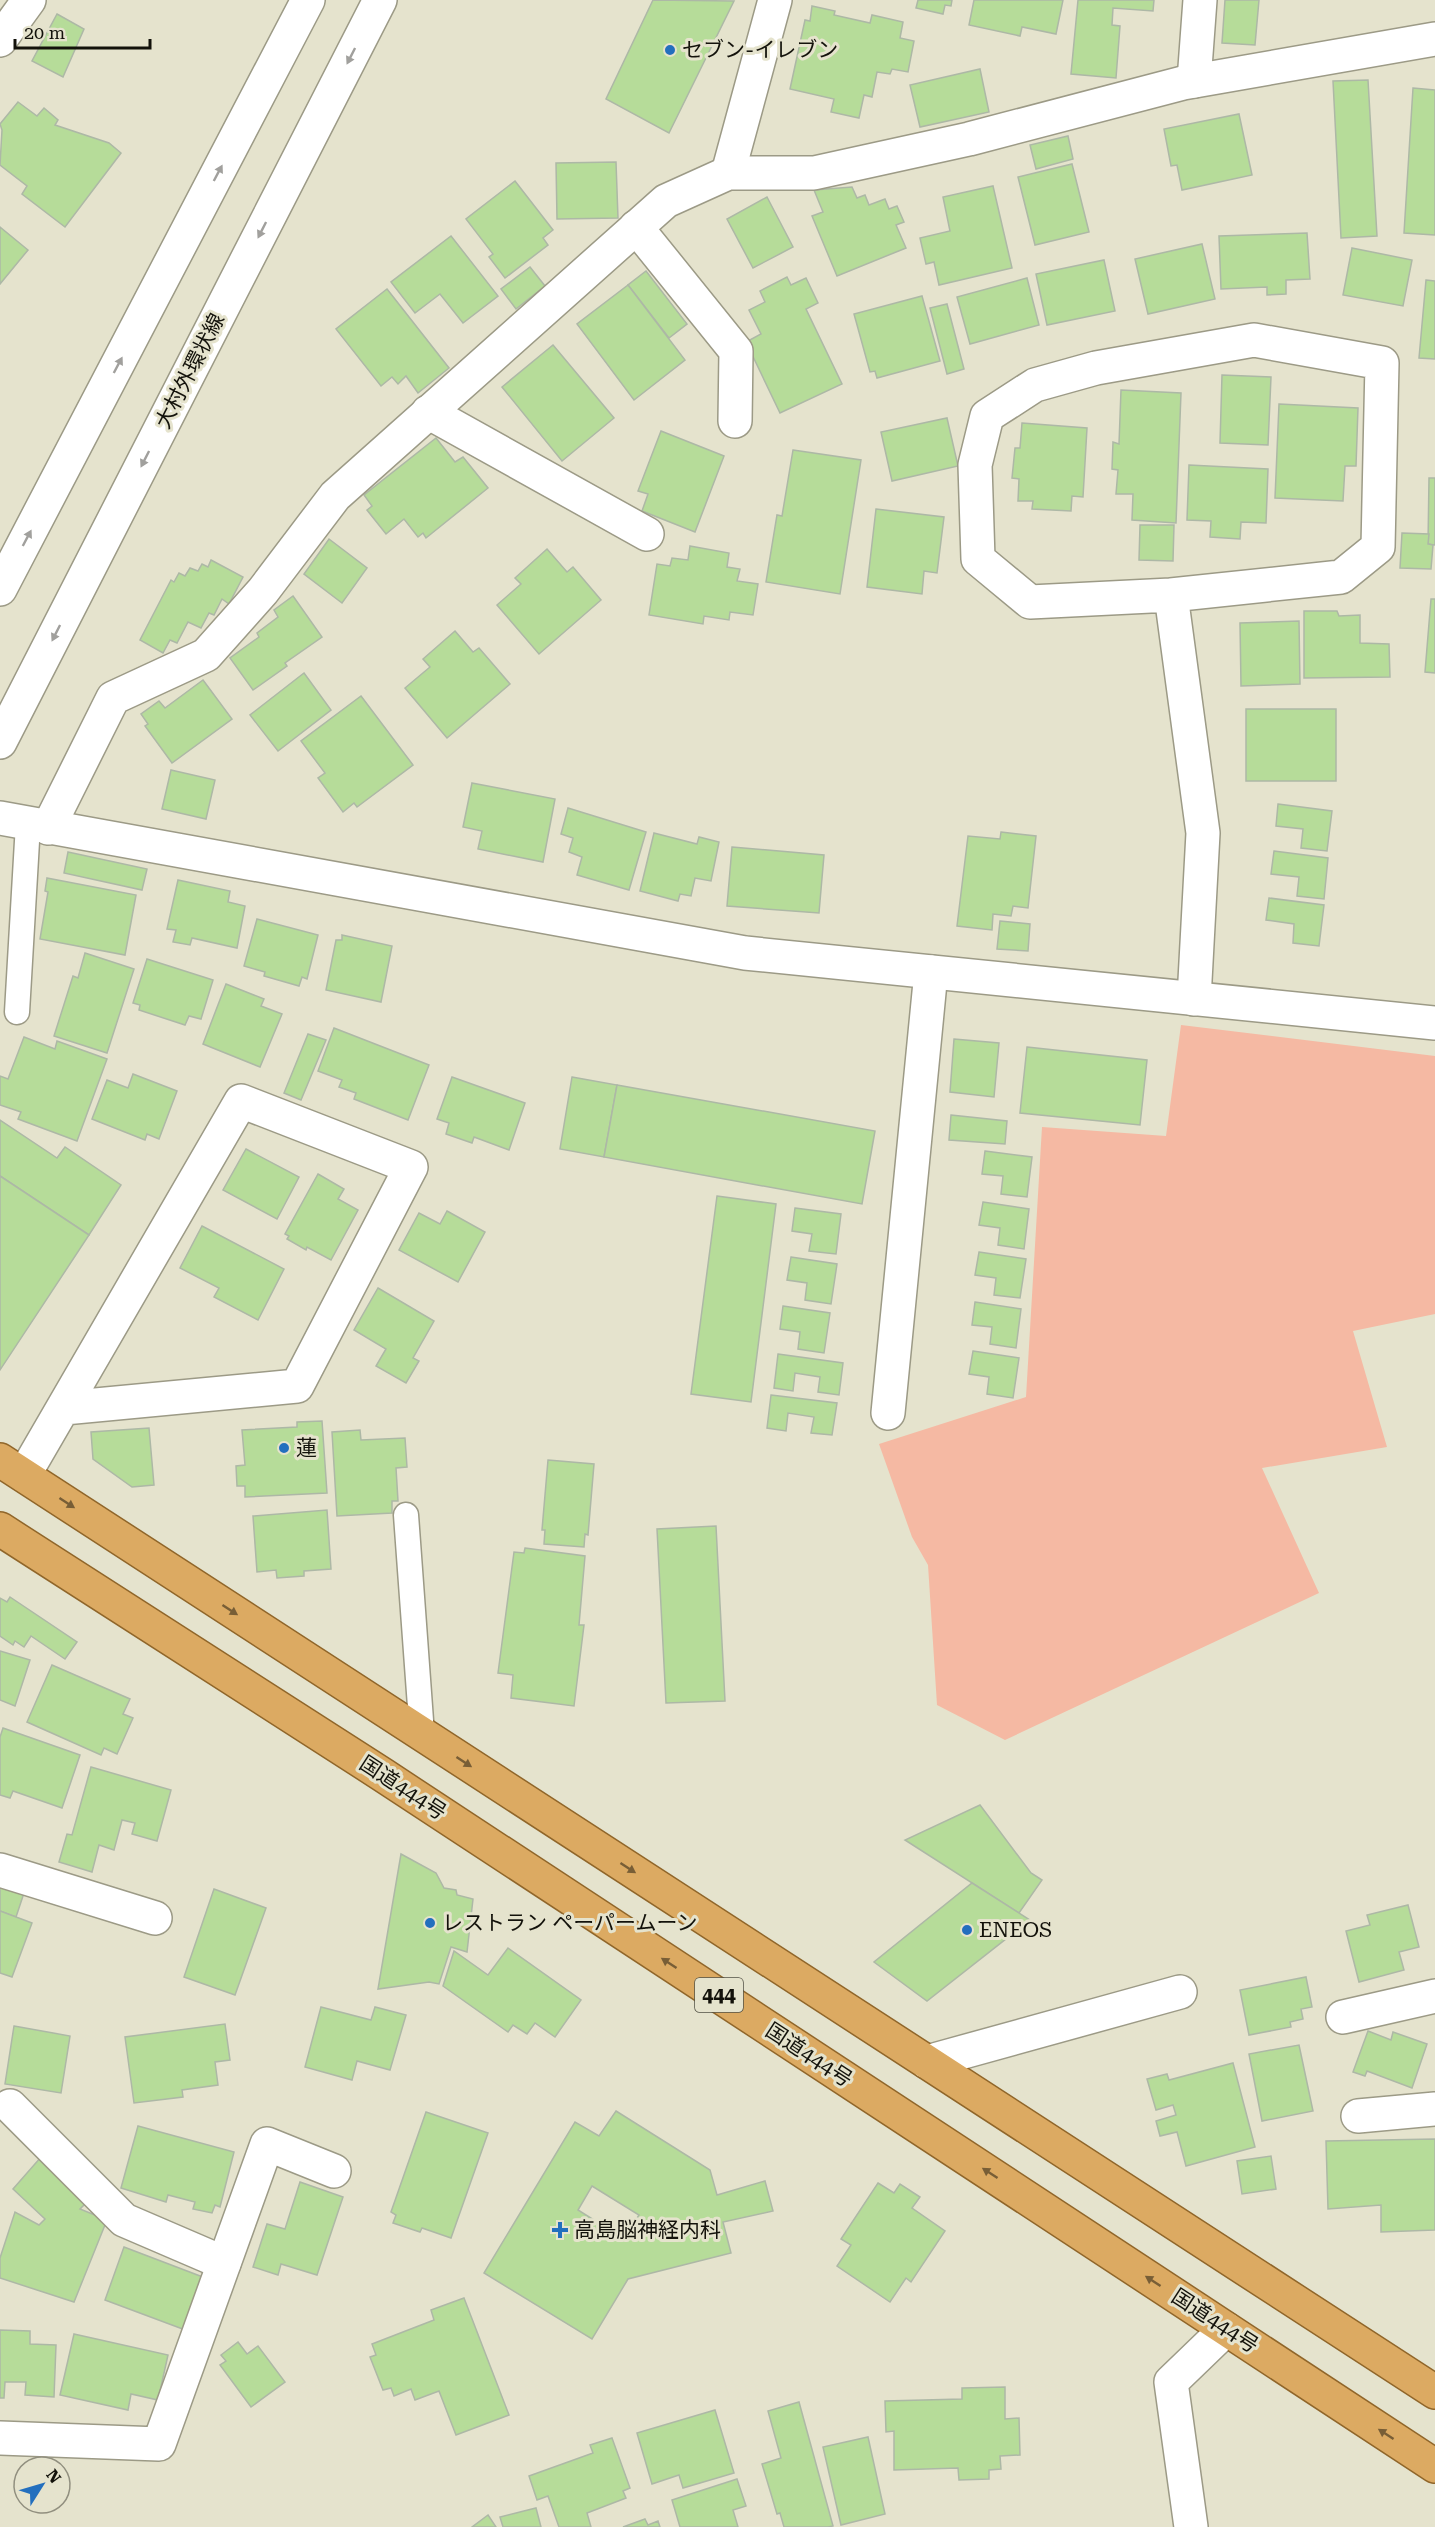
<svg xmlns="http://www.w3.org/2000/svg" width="1435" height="2527" viewBox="0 0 1435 2527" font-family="'Roboto Serif','Noto Sans JP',serif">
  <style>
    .green { fill: #f5b9a3 }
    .building { fill: #b6dc99; stroke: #adb8a6; stroke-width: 1.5; fill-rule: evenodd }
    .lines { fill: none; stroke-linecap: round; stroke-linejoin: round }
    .service-casing { stroke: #9c9a86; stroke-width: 27 }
    .minor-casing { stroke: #9c9a86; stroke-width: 36 }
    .secondary-casing { stroke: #9c9a86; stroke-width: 36 }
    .trunk-casing { stroke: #90662a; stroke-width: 36 }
    .service { stroke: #fff; stroke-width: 24 }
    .minor { stroke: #fff; stroke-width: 33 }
    .secondary { stroke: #fff; stroke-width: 33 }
    .trunk { stroke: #dcaa62; stroke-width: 33 }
    .oneway { fill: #a1a09d }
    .oneway2 { fill: #785e36 }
    .poi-dot { fill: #236fbe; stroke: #e5e3cd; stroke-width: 2 }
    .labels { text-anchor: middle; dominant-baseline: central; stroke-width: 6; stroke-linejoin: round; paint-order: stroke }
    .shield { fill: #e5e3cd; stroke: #525145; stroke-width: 1.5 }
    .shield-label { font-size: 20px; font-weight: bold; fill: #13120b }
    .poi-label { font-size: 21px; fill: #13120b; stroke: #e5e3cd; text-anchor: start }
    .street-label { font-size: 21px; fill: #13120b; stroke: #e5e3cd }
  </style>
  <rect width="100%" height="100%" fill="#e5e3cd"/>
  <!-- green -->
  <path class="green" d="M1181,1025L1435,1056V1314L1353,1331L1387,1447L1262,1468L1319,1593L1005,1740L937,1705L928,1565L912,1537L879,1444L1026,1397L1042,1127L1166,1136Z"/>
  <!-- building -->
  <g class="building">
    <path d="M653,0L734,1L669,133L606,99Z"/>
    <path d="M918,0H952L951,6L945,5L943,14L916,8Z"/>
    <path d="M974,0H1063L1056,34L1022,27L1020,36L969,25Z"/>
    <path d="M1078,0H1154L1153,11L1113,8L1112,25L1120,26L1116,78L1071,74Z"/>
    <path d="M1225,0H1259L1255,45L1222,43Z"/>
    <path d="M812,6L835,11L834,15L870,23L872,15L903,22L900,38L914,41L908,72L892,69L890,74L877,72L872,97L864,95L859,118L831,112L834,99L790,89L805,20L810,21Z"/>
    <path d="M57,14L84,29L63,77L32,61Z"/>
    <path d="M980,69L989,112L920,127L910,85Z"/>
    <path d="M1368,80L1377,236L1341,238L1333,81Z"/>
    <path d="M1413,88L1435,90V235L1404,233Z"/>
    <path d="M18,102L37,116L44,108L58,120L55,125L109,143L121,153L65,227L22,194L27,186L0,165L2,130L0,124Z"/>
    <path d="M1239,114L1252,175L1182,190L1177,165L1171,166L1164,129Z"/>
    <path d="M1068,136L1073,159L1036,169L1030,145Z"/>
    <path d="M616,162L618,218L557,219L556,163Z"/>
    <path d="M1072,164L1089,232L1035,245L1018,177Z"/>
    <path d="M515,181L553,230L543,238L548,245L505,278L489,257L493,254L466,219Z"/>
    <path d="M993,186L1012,268L939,285L934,262L926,264L920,238L950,231L943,197Z"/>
    <path d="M852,187L857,198L865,195L869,205L885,199L889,209L897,206L904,222L896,225L906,248L837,276L812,216L823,212L814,190Z"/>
    <path d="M767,197L793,247L753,268L727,219Z"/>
    <path d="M0,227L28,250L0,284Z"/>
    <path d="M1307,233L1310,279L1286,280V294L1267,295V287L1221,289L1219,236Z"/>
    <path d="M451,236L498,296L463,323L440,294L415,313L391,282Z"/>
    <path d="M1202,244L1215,299L1148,314L1135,259Z"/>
    <path d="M1352,248L1412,260L1403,306L1343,295Z"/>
    <path d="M1104,260L1115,311L1047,325L1036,274Z"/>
    <path d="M530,267L545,286L516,309L501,289Z"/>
    <path d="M646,271L687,324L669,338L628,285Z"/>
    <path d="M787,277L791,285L806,278L818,303L806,309L842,384L780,413L746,342L761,334L749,310L765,302L760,291Z"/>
    <path d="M1027,278L1039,325L970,344L957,297Z"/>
    <path d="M1426,280L1435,281V359L1419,358Z"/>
    <path d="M628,285L685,360L634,400L577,324Z"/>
    <path d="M387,289L449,368L418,393L406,376L398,384L392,377L381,386L336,329Z"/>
    <path d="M922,296L940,361L877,378L875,371L870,372L854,314Z"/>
    <path d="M947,304L964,369L947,374L930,308Z"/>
    <path d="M553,345L614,418L562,461L502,387Z"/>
    <path d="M1222,375L1271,377L1268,445L1220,443Z"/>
    <path d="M1121,390L1181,393L1176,523L1132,520L1133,494H1116L1118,470L1112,469L1113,442L1119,444Z"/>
    <path d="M1279,404L1358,408L1356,466H1345L1343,501L1275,498Z"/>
    <path d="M947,418L958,466L892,481L881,432Z"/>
    <path d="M1022,423L1087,428L1083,497L1072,496L1071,511L1032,509L1033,501H1018L1019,479L1012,478L1015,448H1020Z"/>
    <path d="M661,431L724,456L695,532L642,511L648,494L638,491Z"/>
    <path d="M436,438L455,462L463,457L488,488L426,538L423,533L418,537L404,519L386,534L367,510L372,506L364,495Z"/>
    <path d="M793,450L861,460L840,594L766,582L777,515L782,516Z"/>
    <path d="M1189,465L1268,469L1266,523L1241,522L1240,539L1210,537L1211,521L1187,520Z"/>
    <path d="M1429,478H1435V545L1428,544Z"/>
    <path d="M876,509L944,517L937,573L924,571L922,594L867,587Z"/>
    <path d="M1140,525H1174L1173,561L1139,560Z"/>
    <path d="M1402,533L1429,534L1428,544L1433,545L1431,569L1400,568Z"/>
    <path d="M329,539L367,568L342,603L304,574Z"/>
    <path d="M690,546L729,553L727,567L740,569L737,581L758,584L753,615L730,612L729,620L704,616L703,624L649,615L657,564L670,566L672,558L688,560Z"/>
    <path d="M547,549L567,572L573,567L601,600L539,654L497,605L521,584L515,578Z"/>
    <path d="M211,560L243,577L229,604L222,599L214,615L209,613L201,628L188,622L177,643L170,640L163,653L140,640L171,580L174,582L179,573L185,576L190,568L198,571L202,564L208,567Z"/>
    <path d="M293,596L322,637L285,663L287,666L253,690L230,658L259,637L257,633L278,617L274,610Z"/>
    <path d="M1431,599H1435V673L1425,672Z"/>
    <path d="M1304,611H1337L1339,616L1360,615V643L1389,644L1390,677L1304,678Z"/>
    <path d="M1299,621L1300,684L1241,686L1240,623Z"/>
    <path d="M455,631L473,652L479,648L510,684L447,738L405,688L430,667L423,659Z"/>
    <path d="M304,673L331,710L278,751L250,715Z"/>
    <path d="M203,680L232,719L172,763L145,726L148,724L141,714L159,701L165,708Z"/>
    <path d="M361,696L413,765L357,807L354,803L343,812L318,778L325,773L301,741Z"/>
    <rect x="1246" y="709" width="90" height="72"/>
    <path d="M171,770L215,780L206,819L162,809Z"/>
    <path d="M472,783L555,799L543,862L478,849L482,831L463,827Z"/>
    <path d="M1278,804L1332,811L1327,851L1301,848L1303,829L1276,826Z"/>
    <path d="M568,808L646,832L629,890L577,875L582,857L569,852L573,838L561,834Z"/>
    <path d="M1001,832L1036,836L1028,908L1013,906L1011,916L993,914L992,930L957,926L968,836L1000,839Z"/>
    <path d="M654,833L697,844L699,837L719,842L711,881L695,878L691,896L680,894L678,901L640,891Z"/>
    <path d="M732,847L824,855L819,913L727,906Z"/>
    <path d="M1274,851L1328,858L1324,899L1297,896L1299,877L1271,874Z"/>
    <path d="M68,852L147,869L142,890L64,873Z"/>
    <path d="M47,878L136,895L125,955L40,939L48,892L45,891Z"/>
    <path d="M178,880L230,891L228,902L245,906L237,948L192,938L190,945L173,942L176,930L167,929Z"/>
    <path d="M1269,898L1324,905L1319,946L1293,943L1294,924L1266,920Z"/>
    <path d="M257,919L318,935L307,979L302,977L299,986L264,976L265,972L244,966Z"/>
    <path d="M1000,921L1030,924L1028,951L997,949Z"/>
    <path d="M342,935L392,946L381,1002L326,990L336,940H342Z"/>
    <path d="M85,953L134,969L107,1053L54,1036L73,976L78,978Z"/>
    <path d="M147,959L213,980L201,1019L189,1016L185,1025L139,1010L140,1005L133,1003Z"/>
    <path d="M226,984L264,999L261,1006L282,1014L260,1067L203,1044Z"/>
    <path d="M334,1028L429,1065L408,1120L354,1099L356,1093L339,1087L342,1080L318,1071Z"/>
    <path d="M308,1034L326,1040L301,1100L284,1093Z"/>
    <path d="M24,1037L55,1049L57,1041L107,1059L77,1141L18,1119L21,1112L0,1105V1076L8,1079Z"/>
    <path d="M954,1039L999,1043L994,1097L950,1092Z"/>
    <path d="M1027,1047L1147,1060L1140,1125L1020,1113Z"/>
    <path d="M133,1074L177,1091L159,1139L147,1134L145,1140L92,1119L107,1080L128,1088Z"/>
    <path d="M452,1077L525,1103L509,1150L474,1137L472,1143L446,1134L449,1123L437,1119Z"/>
    <path d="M572,1077L617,1085L604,1157L560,1149Z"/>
    <path d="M617,1085L875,1131L862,1204L604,1157Z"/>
    <path d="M951,1115L1007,1121L1005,1144L949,1140Z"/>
    <path d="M0,1120L57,1158L65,1147L121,1185L89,1235L0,1176Z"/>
    <path d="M246,1149L299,1177L277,1219L223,1190Z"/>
    <path d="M985,1151L1032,1157L1027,1197L1001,1194L1003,1176L982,1174Z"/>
    <path d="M318,1174L344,1189L338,1199L358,1210L331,1260L307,1247L306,1250L287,1239L289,1236L285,1234Z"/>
    <path d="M0,1176L89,1235L0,1370Z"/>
    <path d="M717,1196L776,1204L751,1402L691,1394Z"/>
    <path d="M983,1202L1029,1209L1024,1249L998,1245L1000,1228L979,1225Z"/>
    <path d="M795,1208L841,1214L836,1254L809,1251L812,1234L792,1231Z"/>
    <path d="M447,1211L485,1232L458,1282L399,1250L419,1213L440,1224Z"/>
    <path d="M202,1226L284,1269L258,1320L214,1297L219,1288L180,1268Z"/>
    <path d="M979,1252L1026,1259L1020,1298L994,1295L996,1278L975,1275Z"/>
    <path d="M791,1257L837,1264L831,1304L805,1300L807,1283L787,1280Z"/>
    <path d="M378,1288L434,1321L413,1358L419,1361L406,1383L376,1366L386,1349L354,1330Z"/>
    <path d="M975,1302L1021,1309L1016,1348L990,1344L992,1327L972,1325Z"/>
    <path d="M783,1306L830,1313L824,1353L798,1349L800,1332L780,1329Z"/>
    <path d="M973,1351L1019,1358L1013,1398L987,1394L989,1377L969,1374Z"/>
    <path d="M778,1354L843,1363L839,1395L818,1392L820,1377L795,1373L793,1391L774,1388Z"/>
    <path d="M771,1395L837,1403L832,1435L811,1433L814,1417L788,1413L786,1431L767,1428Z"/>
    <path d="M322,1421L327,1493L245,1497V1486H237L236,1466L245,1465L242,1430L297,1427V1422Z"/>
    <path d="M149,1428L154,1485L132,1487L93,1459L91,1432Z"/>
    <path d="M360,1430L361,1440L405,1438L407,1467L396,1468L398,1501H392V1513L337,1516L332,1432Z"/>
    <path d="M548,1460L594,1464L588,1535L585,1534L584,1547L544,1544L545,1530H542Z"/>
    <path d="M327,1510L331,1569L304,1571V1576L277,1578L276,1570L257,1572L253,1516Z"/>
    <path d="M716,1526L725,1701L666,1703L657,1529Z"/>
    <path d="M525,1548L585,1556L579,1625H584L574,1706L511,1698L513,1675L498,1673L514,1552L524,1553Z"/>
    <path d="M10,1597L77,1642L65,1659L31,1636L24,1647L15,1641L13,1645L0,1636V1598L7,1602Z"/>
    <path d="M0,1651L30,1660L15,1706L0,1700Z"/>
    <path d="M52,1665L130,1699L123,1714L133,1718L117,1754L104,1748L101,1755L27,1722Z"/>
    <path d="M3,1728L80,1755L62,1808L13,1791L10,1798L0,1795V1737Z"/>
    <path d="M91,1767L171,1790L157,1841L132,1834L135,1823L122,1820L114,1850L99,1845L92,1872L59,1862L67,1834L72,1835Z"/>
    <path d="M980,1805L1031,1873L1042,1880L1019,1913L905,1840Z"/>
    <path d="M401,1854L436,1873L444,1888L456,1890L457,1895L473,1899L467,1952L451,1947L439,1984L429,1982L378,1989Z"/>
    <path d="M0,1878L26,1887L16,1917L0,1911Z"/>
    <path d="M972,1883L1030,1920L927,2001L874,1962Z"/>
    <path d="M214,1889L266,1908L235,1995L184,1977Z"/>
    <path d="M1408,1905L1419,1947L1399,1952L1404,1970L1359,1982L1346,1931L1370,1925L1367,1915Z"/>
    <path d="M0,1911L32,1923L12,1977L0,1973Z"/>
    <path d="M508,1948L581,2000L555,2037L535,2023L527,2034L513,2025L508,2032L443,1986L454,1951L488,1975Z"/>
    <path d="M1306,1977L1312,2007L1301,2009L1303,2019L1290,2022L1291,2027L1249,2035L1240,1990Z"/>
    <path d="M321,2007L371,2020L375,2007L406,2015L390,2070L357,2061L352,2080L305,2067Z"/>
    <path d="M225,2024L230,2060L215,2062L218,2085L182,2090L183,2097L134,2103L125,2037Z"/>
    <path d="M14,2026L70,2036L61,2093L5,2084Z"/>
    <path d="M1368,2031L1391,2040L1393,2032L1427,2044L1412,2088L1367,2071L1365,2076L1353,2072Z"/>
    <path d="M1299,2045L1313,2111L1262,2121L1249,2054Z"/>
    <path d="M1233,2063L1255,2147L1186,2166L1177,2132L1160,2136L1156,2121L1176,2115L1173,2105L1156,2110L1147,2079L1167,2074L1169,2080Z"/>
    <path d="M616,2111L710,2170L717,2195L765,2181L773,2211L723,2222L731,2253L628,2279L592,2339L484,2273L575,2122L599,2136ZM592,2186L639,2215L624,2239L578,2210Z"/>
    <path d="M426,2112L488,2133L451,2238L422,2228L420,2232L393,2223L396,2215L391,2212Z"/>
    <path d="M138,2126L234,2152L220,2207L215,2205L212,2213L193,2209L195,2202L168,2195L166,2202L121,2188Z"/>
    <path d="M1435,2139V2230L1381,2232V2205L1328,2209L1326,2141Z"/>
    <path d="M1271,2156L1276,2189L1242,2194L1237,2161Z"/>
    <path d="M41,2157L87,2202L80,2209L107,2220L74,2302L0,2278V2258L15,2212L39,2225L45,2219L13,2189Z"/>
    <path d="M300,2182L343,2197L317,2275L281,2264L278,2275L253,2267L267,2224L285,2229Z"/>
    <path d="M878,2183L894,2193L900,2184L920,2197L912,2208L945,2231L911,2282L906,2278L890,2302L837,2266L851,2245L841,2239Z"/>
    <path d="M124,2247L208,2279L188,2331L105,2300Z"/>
    <path d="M464,2298L509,2415L456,2435L439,2391L415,2400L411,2389L394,2396L391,2388L383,2390L370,2357L376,2355L372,2344L434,2320L431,2310Z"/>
    <path d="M0,2330L30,2331V2344L56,2345L54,2397L25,2395L26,2382H5L4,2398H0Z"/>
    <path d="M74,2334L168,2355L158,2400L131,2394L128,2410L60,2395Z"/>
    <path d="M238,2342L247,2354L258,2346L285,2382L251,2407L220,2365L226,2361L221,2355Z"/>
    <path d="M1005,2387V2419L1019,2418L1020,2455L1000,2456L1001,2469L989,2470V2479L959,2480L958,2468L894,2470V2431L886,2432L885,2401L962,2399V2388Z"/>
    <path d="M799,2402L833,2526L828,2527H784L780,2513L777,2514L762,2464L781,2458L768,2411Z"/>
    <path d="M715,2410L734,2473L683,2488L679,2475L652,2484L637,2433Z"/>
    <path d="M868,2437L885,2514L841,2525L823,2447Z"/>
    <path d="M612,2438L630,2488L623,2491L626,2498L587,2513L591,2527H559L548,2496L537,2500L529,2476L593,2453L590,2445Z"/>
    <path d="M737,2479L746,2506L733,2510L738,2527H680L672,2500Z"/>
    <path d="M536,2508L541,2527H503L500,2517Z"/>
    <path d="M488,2515L496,2527H472Z"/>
    <path d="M645,2519L648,2525L658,2521L660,2527H623Z"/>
  </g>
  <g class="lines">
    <defs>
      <g id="service">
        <path d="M17,1012L28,824"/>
        <path d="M406,1515L422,1734"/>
      </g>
      <g id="minor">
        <path d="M0,40L29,0"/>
        <path d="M1194,81L1200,0"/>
        <path d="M728,173L775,0"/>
        <path d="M636,227L736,351L735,421"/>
        <path d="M428,412L647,534"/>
        <path d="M1171,595L1030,602L978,559L975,465L987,416L1035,385L1096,368L1254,340L1382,363L1378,547L1341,577L1171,595L1203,833L1194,999"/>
        <path d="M0,818L745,953L1435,1023"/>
        <path d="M48,828L113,698L206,655L263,591L335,496L666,201L728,173H814L969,139L1183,83L1435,39"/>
        <path d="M888,1413L931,972"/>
        <path d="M24,1475L241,1101L411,1167L297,1386L64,1408"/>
        <path d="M0,1870L155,1918"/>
        <path d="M1343,2017L1435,1996"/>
        <path d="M927,2062L1180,1992"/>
        <path d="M10,2106L124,2220L224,2263"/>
        <path d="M1358,2116L1435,2109"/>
        <path d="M0,2438L159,2444L267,2144L334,2171"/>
        <path d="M1191,2527L1171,2382L1226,2329"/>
      </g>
      <g id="secondary">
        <path d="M0,589L308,0"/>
        <path d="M0,742L380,0"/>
      </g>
      <g id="trunk">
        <path d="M0,1460L1435,2392"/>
        <path d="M0,1529L383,1775L1435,2466"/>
      </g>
    </defs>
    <!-- service casing -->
    <use href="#service" class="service-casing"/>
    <!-- minor casing -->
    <use href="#minor" class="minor-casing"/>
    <!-- secondary casing -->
    <use href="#secondary" class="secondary-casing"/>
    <!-- trunk casing -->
    <use href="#trunk" class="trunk-casing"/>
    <!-- service -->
    <use href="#service" class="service"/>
    <!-- minor -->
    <use href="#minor" class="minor"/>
    <!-- secondary -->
    <use href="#secondary" class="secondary"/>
    <!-- trunk -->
    <use href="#trunk" class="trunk"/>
  </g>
  <!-- one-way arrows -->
  <defs><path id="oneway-solid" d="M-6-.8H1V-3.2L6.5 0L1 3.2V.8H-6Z" transform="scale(1.5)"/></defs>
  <g class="oneway">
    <use href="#oneway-solid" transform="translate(351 56) rotate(117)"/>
    <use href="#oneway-solid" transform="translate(218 173) rotate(-62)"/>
    <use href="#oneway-solid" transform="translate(262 230) rotate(117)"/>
    <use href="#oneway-solid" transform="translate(118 365) rotate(-62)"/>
    <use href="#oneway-solid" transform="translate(145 459) rotate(117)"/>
    <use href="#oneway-solid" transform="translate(27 538) rotate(-62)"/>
    <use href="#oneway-solid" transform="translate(56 633) rotate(117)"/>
  </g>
  <g class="oneway2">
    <use href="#oneway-solid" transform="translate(67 1503) rotate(33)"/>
    <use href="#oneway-solid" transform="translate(230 1610) rotate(33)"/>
    <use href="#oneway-solid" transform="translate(464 1762) rotate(33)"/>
    <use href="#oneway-solid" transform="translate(628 1868) rotate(33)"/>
    <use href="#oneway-solid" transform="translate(669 1963) rotate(-147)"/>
    <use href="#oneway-solid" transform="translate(990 2173) rotate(-147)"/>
    <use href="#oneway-solid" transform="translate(1153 2281) rotate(-147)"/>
    <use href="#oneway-solid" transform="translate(1386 2434) rotate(-147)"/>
  </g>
  <!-- markers -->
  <g class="poi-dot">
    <circle cx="670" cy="50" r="6"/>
    <circle cx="284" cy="1448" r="6"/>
    <circle cx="430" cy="1923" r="6"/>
    <circle cx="967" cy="1930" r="6"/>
    <path d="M557 2221h6v6h6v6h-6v6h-6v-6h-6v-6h6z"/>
  </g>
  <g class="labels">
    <!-- shield labels -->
    <rect class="shield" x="695" y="1978" width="48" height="34" rx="4.5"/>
    <g class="shield-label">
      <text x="719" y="1995">444</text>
    </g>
    <!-- poi labels -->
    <g class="poi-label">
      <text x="682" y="50">セブン-イレブン</text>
      <text x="296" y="1448">蓮</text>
      <text x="442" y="1923">レストラン ペーパームーン</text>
      <text x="979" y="1930">ENEOS</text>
      <text x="574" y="2230">高島脳神経内科</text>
    </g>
    <!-- street labels -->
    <g class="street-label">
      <text transform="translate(190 371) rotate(-63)">大村外環状線</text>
      <text transform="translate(403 1788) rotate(33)">国道444号</text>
      <text transform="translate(809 2055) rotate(33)">国道444号</text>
      <text transform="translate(1215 2321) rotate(33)">国道444号</text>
    </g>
  </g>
  <!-- north arrow -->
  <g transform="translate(42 2485) rotate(53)"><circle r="28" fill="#e5e3cd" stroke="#918f7f" stroke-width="1.5"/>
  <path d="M0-4.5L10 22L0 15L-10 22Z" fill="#236fbe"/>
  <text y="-9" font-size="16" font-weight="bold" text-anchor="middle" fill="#13120b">N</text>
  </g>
  <!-- scale -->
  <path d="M15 39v9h135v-9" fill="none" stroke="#13120b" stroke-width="3"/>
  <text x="24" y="39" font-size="18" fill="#13120b" stroke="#e5e3cd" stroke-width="4.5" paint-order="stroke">20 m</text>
</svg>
